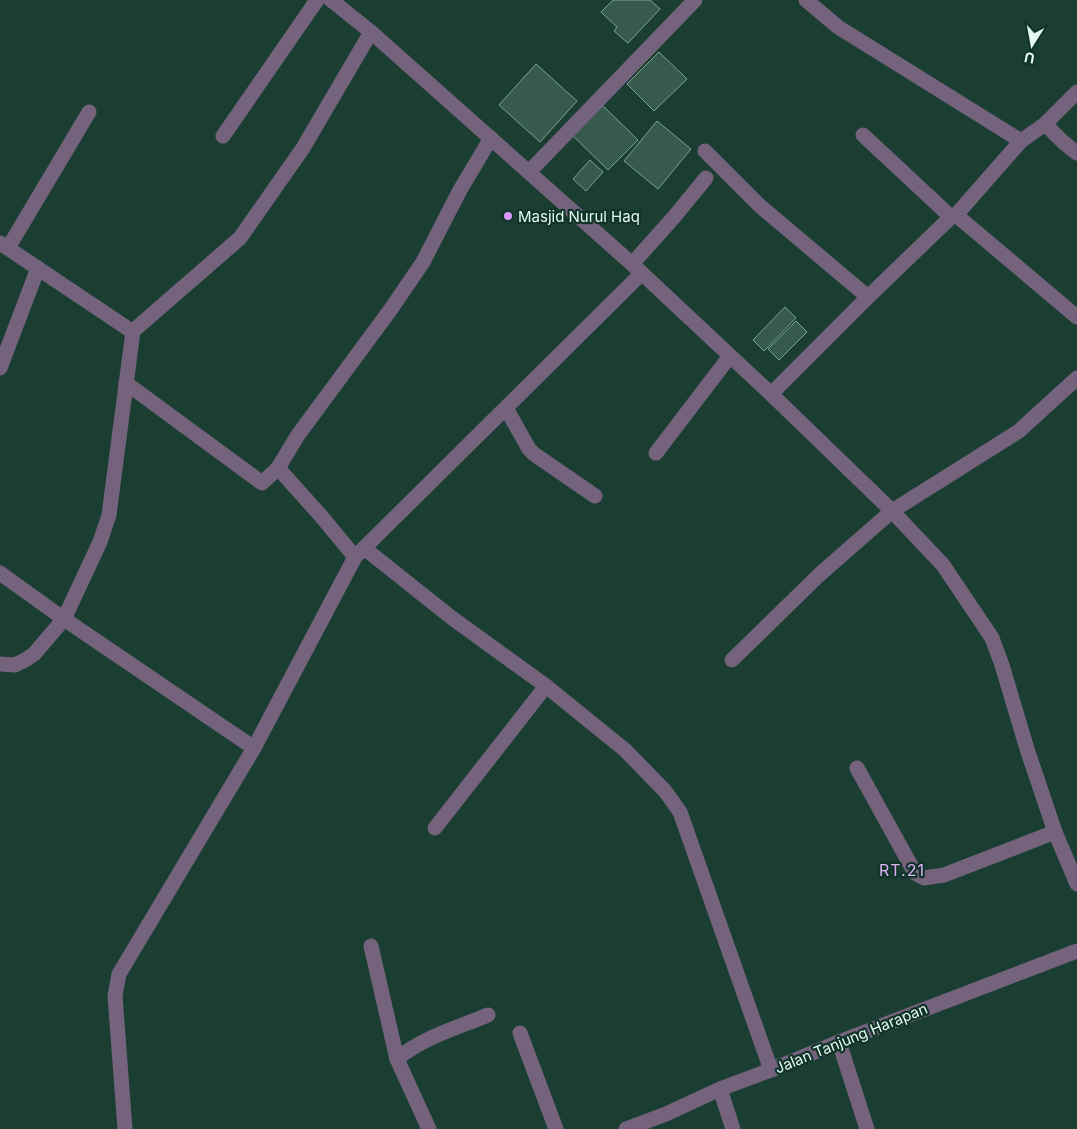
<svg xmlns="http://www.w3.org/2000/svg" width="1077" height="1129" viewBox="0 0 1077 1129" font-family="Inter,sans-serif">
  <style>
    .building { fill: #375a4e; stroke: #7ca293 }
    .lines { fill: none; stroke-linecap: round; stroke-linejoin: round }
    .minor { stroke: #75637d; stroke-width: 15 }
    .poi-dot { fill: #da9af6; stroke: #103429; stroke-width: 2 }
    .labels { text-anchor: middle; dominant-baseline: central; stroke-width: 4.5; stroke-linejoin: round; paint-order: stroke }
    .poi-label { font-size: 15px; fill: #e6f9f1; stroke: #103429; text-anchor: start }
    .street-label { font-size: 15px; fill: #e6f9f1; stroke: #103429 }
    .neighbourhood-label { font-size: 16px; letter-spacing: 1px; fill: #ddb1f1; stroke: #103429 }
  </style>
  <rect width="100%" height="100%" fill="#1b3e33"/>
  <!-- building -->
  <g class="building">
    <path d="M613,0H650L660,9L628,43L614,31L617,27L601,12Z"/>
    <path d="M659,52L687,79L654,111L627,84Z"/>
    <path d="M536,64L577,101L540,142L499,105Z"/>
    <path d="M601,104L638,140L608,170L571,134Z"/>
    <path d="M657,121L691,149L658,189L624,161Z"/>
    <path d="M590,160L603,172L586,191L573,179Z"/>
    <path d="M785,307L796,318L764,351L753,340Z"/>
    <path d="M796,321L807,332L779,360L768,349Z"/>
  </g>
  <g class="lines">
    <!-- minor -->
    <g class="minor">
      <path d="M331,0L371,32L632,264L771,394L892,511L943,565L992,638L1002,665L1027,749L1055,832L1077,884"/>
      <path d="M806,0L838,27L1021,141"/>
      <path d="M1045,124L1063,142L1077,153"/>
      <path d="M863,135L951,217"/>
      <path d="M223,136L317,0"/>
      <path d="M705,151L760,206L868,297"/>
      <path d="M529,172L695,0"/>
      <path d="M956,215L1077,317"/>
      <path d="M0,243L133,332"/>
      <path d="M8,248L89,112"/>
      <path d="M632,264L674,217L706,178"/>
      <path d="M0,368L38,268"/>
      <path d="M126,383L262,483L278,468L321,516L355,557"/>
      <path d="M771,394L868,297L951,217L956,215L1021,141L1045,124L1077,92"/>
      <path d="M506,408L529,449L534,454L595,496"/>
      <path d="M656,453L730,356"/>
      <path d="M278,468L298,435L391,309L423,262L460,190L491,138"/>
      <path d="M364,548L452,618L546,686L625,750L665,791L680,812L771,1070"/>
      <path d="M0,573L64,619L254,748"/>
      <path d="M732,660L819,575L892,511L1019,431L1077,378"/>
      <path d="M0,664L15,665L25,660L34,654L64,619L100,542L109,515L133,331L240,238L303,148L371,32"/>
      <path d="M857,768L915,873L924,878L944,875L1055,832"/>
      <path d="M435,828L546,686"/>
      <path d="M371,946L397,1059L429,1129"/>
      <path d="M520,1033L556,1129"/>
      <path d="M839,1042L867,1129"/>
      <path d="M397,1059C423,1037 457,1028 488,1015"/>
      <path d="M720,1089L733,1129"/>
      <path d="M125,1129L115,996L119,974L254,748L355,557L642,273"/>
      <path d="M626,1129L666,1114L720,1089L771,1070L839,1042L1077,951"/>
    </g>
  </g>
  <!-- markers -->
  <circle class="poi-dot" cx="508" cy="216" r="5"/>
  <g class="labels">
    <!-- poi labels -->
    <g class="poi-label">
      <text x="518" y="216">Masjid Nurul Haq</text>
    </g>
    <!-- street labels -->
    <g class="street-label">
      <text transform="translate(851 1038) rotate(-22)">Jalan Tanjung Harapan</text>
    </g>
    <!-- neighbourhood labels -->
    <g class="neighbourhood-label">
      <text x="902" y="870">RT.21</text>
    </g>
  </g>
  <!-- north arrow -->
  <g transform="translate(1032 45) rotate(191)" stroke="#103429" stroke-width="4" paint-order="stroke">
  <path d="M0-4L9 19L0 12L-9 19Z" fill="#e6f9f1"/>
  <text y="-8" font-size="14" font-weight="bold" text-anchor="middle" fill="#e6f9f1">U</text>
  </g>
</svg>
